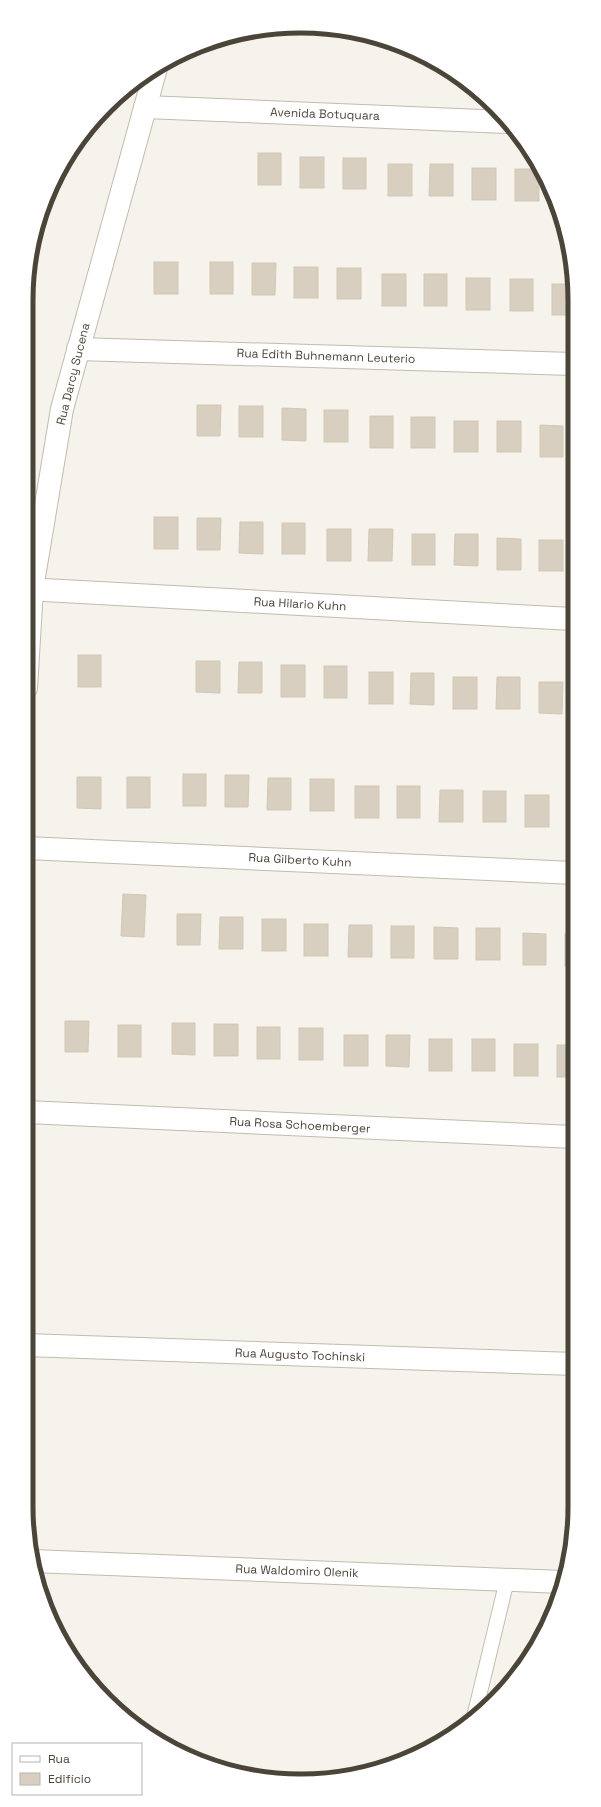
<svg xmlns="http://www.w3.org/2000/svg" width="601" height="1807" viewBox="0 0 601 1807" font-family="'Space Grotesk',sans-serif">
  <style>
    .building { fill: #d8cfc1; stroke: #d3c7b4 }
    .lines { fill: none; stroke-linecap: round; stroke-linejoin: round }
    .service-casing { stroke: #c2bbae; stroke-width: 16 }
    .minor-casing { stroke: #c2bbae; stroke-width: 24 }
    .service { stroke: #fff; stroke-width: 14 }
    .minor { stroke: #fff; stroke-width: 22 }
    .labels { text-anchor: middle; dominant-baseline: central; stroke-width: 4; stroke-linejoin: round; paint-order: stroke }
    .street-label { font-size: 12px; fill: #4b4439; stroke: #fff }
    .rim { fill: none; stroke: #4b4439; stroke-width: 5 }
  </style>
  <rect width="100%" height="100%" fill="#f6f3ec"/>
  <!-- building -->
  <g class="building">
    <rect x="258" y="153" width="23" height="32"/>
    <rect x="300" y="157" width="24" height="31"/>
    <rect x="343" y="158" width="23" height="31"/>
    <rect x="388" y="164" width="24" height="32"/>
    <path d="M430,164H453V196H429Z"/>
    <rect x="472" y="168" width="24" height="32"/>
    <rect x="515" y="169" width="24" height="32"/>
    <rect x="154" y="262" width="24" height="32"/>
    <rect x="210" y="262" width="23" height="32"/>
    <path d="M252,263H276L275,295H252Z"/>
    <rect x="294" y="267" width="24" height="31"/>
    <rect x="337" y="268" width="24" height="31"/>
    <rect x="382" y="274" width="24" height="32"/>
    <rect x="424" y="274" width="23" height="32"/>
    <rect x="466" y="278" width="24" height="32"/>
    <rect x="510" y="279" width="23" height="32"/>
    <rect x="552" y="284" width="21" height="31"/>
    <path d="M197,405H221L220,436H197Z"/>
    <rect x="239" y="406" width="24" height="31"/>
    <path d="M282,408L306,409V441L282,440Z"/>
    <rect x="324" y="410" width="24" height="32"/>
    <rect x="370" y="416" width="23" height="32"/>
    <rect x="411" y="417" width="24" height="31"/>
    <rect x="454" y="421" width="24" height="31"/>
    <rect x="497" y="421" width="24" height="31"/>
    <path d="M540,425L563,426V457H540Z"/>
    <rect x="154" y="517" width="24" height="32"/>
    <path d="M197,518H221L220,550H197Z"/>
    <path d="M240,522H263V554L239,553Z"/>
    <rect x="282" y="523" width="23" height="31"/>
    <rect x="327" y="529" width="24" height="32"/>
    <path d="M369,529H393L392,561H368Z"/>
    <rect x="412" y="534" width="23" height="31"/>
    <path d="M455,534H478V566L454,565Z"/>
    <path d="M497,538L521,539V570H497Z"/>
    <rect x="539" y="540" width="24" height="31"/>
    <rect x="78" y="655" width="23" height="32"/>
    <path d="M196,661H220V693L196,692Z"/>
    <path d="M239,662H262V693H238Z"/>
    <rect x="281" y="665" width="24" height="32"/>
    <rect x="324" y="666" width="23" height="32"/>
    <rect x="369" y="672" width="24" height="32"/>
    <path d="M411,673H434V705L410,704Z"/>
    <rect x="453" y="677" width="24" height="32"/>
    <path d="M497,677H520V709H496Z"/>
    <path d="M539,682H563L562,714L539,713Z"/>
    <rect x="183" y="774" width="23" height="32"/>
    <path d="M225,775H249L248,807H225Z"/>
    <path d="M77,777H101V809L77,808Z"/>
    <rect x="127" y="777" width="23" height="31"/>
    <path d="M268,778H291V810H267Z"/>
    <rect x="310" y="779" width="24" height="32"/>
    <rect x="355" y="786" width="24" height="32"/>
    <rect x="397" y="786" width="23" height="32"/>
    <path d="M440,790H463V822H439Z"/>
    <rect x="483" y="791" width="23" height="31"/>
    <rect x="525" y="795" width="24" height="32"/>
    <rect x="568" y="796" width="6" height="32"/>
    <path d="M123,894L146,895L144,937L121,936Z"/>
    <path d="M177,914H201L200,945H177Z"/>
    <path d="M220,917H243V949H219Z"/>
    <rect x="262" y="919" width="24" height="32"/>
    <rect x="304" y="924" width="24" height="32"/>
    <path d="M349,925H372V957H348Z"/>
    <rect x="391" y="926" width="23" height="32"/>
    <path d="M434,927L458,928V959H434Z"/>
    <rect x="476" y="928" width="24" height="32"/>
    <path d="M523,933L546,934V965H523Z"/>
    <rect x="565" y="934" width="9" height="32"/>
    <path d="M65,1021H89L88,1052H65Z"/>
    <path d="M172,1023H195V1055L172,1054Z"/>
    <rect x="214" y="1024" width="24" height="32"/>
    <rect x="118" y="1025" width="23" height="32"/>
    <rect x="257" y="1027" width="23" height="32"/>
    <rect x="299" y="1028" width="24" height="32"/>
    <rect x="344" y="1035" width="24" height="31"/>
    <path d="M386,1035H410L409,1067L386,1066Z"/>
    <rect x="429" y="1039" width="23" height="32"/>
    <rect x="472" y="1039" width="23" height="32"/>
    <rect x="514" y="1044" width="24" height="32"/>
    <rect x="557" y="1045" width="17" height="32"/>
  </g>
  <g class="lines">
    <defs>
      <path id="service" d="M474,1717L507,1580"/>
      <g id="minor">
        <path d="M145,107L506,122"/>
        <path d="M78,349L573,364"/>
        <path d="M26,589L573,619"/>
        <path d="M26,688L32,589L62,409L156,68"/>
        <path d="M26,848L574,873"/>
        <path d="M26,1112L574,1137"/>
        <path d="M26,1345L575,1364"/>
        <path d="M32,1561L563,1582"/>
      </g>
    </defs>
    <!-- service casing -->
    <use href="#service" class="service-casing"/>
    <!-- minor casing -->
    <use href="#minor" class="minor-casing"/>
    <!-- service -->
    <use href="#service" class="service"/>
    <!-- minor -->
    <use href="#minor" class="minor"/>
  </g>
  <g class="labels">
    <!-- street labels -->
    <g class="street-label">
      <text transform="translate(325 114) rotate(2)">Avenida Botuquara</text>
      <text transform="translate(326 356) rotate(2)">Rua Edith Buhnemann Leuterio</text>
      <text transform="translate(73 374) rotate(-76)">Rua Darcy Sucena</text>
      <text transform="translate(300 604) rotate(3)">Rua Hilario Kuhn</text>
      <text transform="translate(300 860) rotate(3)">Rua Gilberto Kuhn</text>
      <text transform="translate(300 1125) rotate(3)">Rua Rosa Schoemberger</text>
      <text transform="translate(300 1355) rotate(2)">Rua Augusto Tochinski</text>
      <text transform="translate(297 1571) rotate(2)">Rua Waldomiro Olenik</text>
    </g>
  </g>
  <!-- crop -->
  <path d="M0 0H601V1807H0ZM300 33H301A267 267 0 0 1 568 300V1507A267 267 0 0 1 301 1774H300A267 267 0 0 1 33 1507V300A267 267 0 0 1 300 33Z" fill="#fff" fill-rule="evenodd"/>
  <path class="rim" d="M300 33H301A267 267 0 0 1 568 300V1507A267 267 0 0 1 301 1774H300A267 267 0 0 1 33 1507V300A267 267 0 0 1 300 33Z"/>
  <!-- legend -->
  <rect x="12" y="1743" width="130" height="52" fill="#ffffff" stroke="#b7b4b0"/>
  <rect x="20" y="1756" width="20" height="6" fill="#ffffff" stroke="#b7b4b0"/>
  <text x="48" y="1763" font-size="12" fill="#4b4439">Rua</text>
  <rect x="20" y="1773" width="20" height="12" fill="#d8cfc1" stroke="#b7b4b0"/>
  <text x="48" y="1783" font-size="12" fill="#4b4439">Edifício</text>
</svg>
